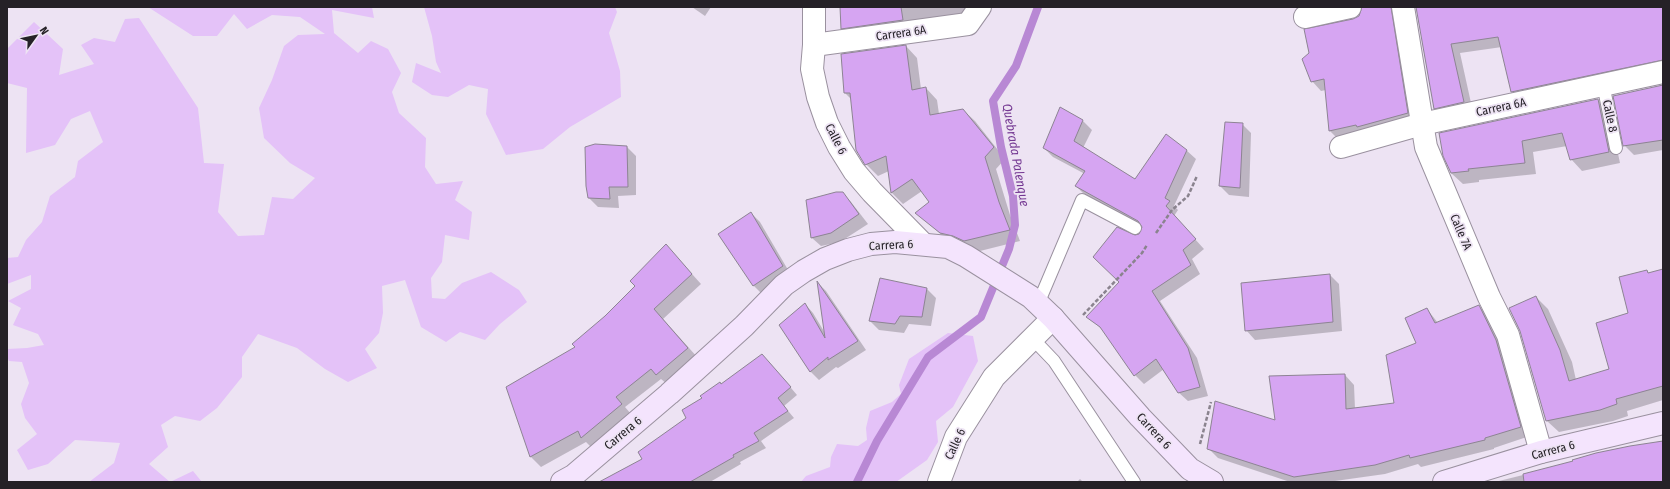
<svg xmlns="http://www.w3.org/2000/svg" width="1670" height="489" viewBox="0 0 1670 489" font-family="'Fira Sans Condensed',sans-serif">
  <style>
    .green { fill: #e4c2f8 }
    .shadow { fill: #0003 }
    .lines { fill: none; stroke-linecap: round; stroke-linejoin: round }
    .stream { stroke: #b888d4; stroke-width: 8 }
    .building { fill: #d6a5f2; stroke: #8d8493 }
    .service-casing { stroke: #9a919f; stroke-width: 14 }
    .minor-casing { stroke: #9a919f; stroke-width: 24 }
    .secondary-casing { stroke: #9a919f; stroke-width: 24 }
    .path { stroke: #8a838e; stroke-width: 2.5; stroke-dasharray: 4 2; stroke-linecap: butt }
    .service { stroke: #fff; stroke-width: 12 }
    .minor { stroke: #fff; stroke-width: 22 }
    .secondary { stroke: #f4e4fd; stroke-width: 22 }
    .labels { text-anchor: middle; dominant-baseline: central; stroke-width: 3.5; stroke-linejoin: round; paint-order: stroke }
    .street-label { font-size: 12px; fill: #252127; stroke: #ede3f3 }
    .water-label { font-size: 13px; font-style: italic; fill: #743892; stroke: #ede3f3 }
  </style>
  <rect width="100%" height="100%" fill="#ede3f3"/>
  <!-- green -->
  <g class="green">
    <path d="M148,7H372L374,18L332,10L334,33L358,53L371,41L388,49L401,73L392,92L399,113L426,138L425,167L436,184L463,181L455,200L472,212L469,240L445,235L442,262L431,278L432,298L445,299L462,283L491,272L519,290L527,302L500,324L485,340L460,332L446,342L421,327L405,280L382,286L383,313L379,333L365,349L377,368L348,382L325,369L297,348L258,334L242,357V377L217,408L200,421L175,416L161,425L168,447L149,464L170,482L193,471L202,482H89L114,463L120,443L75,440L48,464L28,470L17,450L37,434L25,418L21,404L29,383L22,362L9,361L7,357V349L27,348L44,345L38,334L13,325L21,308L8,301L31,289V275L7,284V258L18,257L26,240L42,222L50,196L75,177L78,161L103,142L90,111L71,119L55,145L26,153L27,88L7,83V49L34,22L63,49L59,75L94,64L81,45L94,38L115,42L125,19L139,18L198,108L204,163L224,164L218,212L238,236L264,235L272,197L293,199L315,178L290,163L264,138L259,108L272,80L284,46L298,35L325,34L300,17L272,15L247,29L234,14L217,36H193Z"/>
    <path d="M424,7H615L617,12L609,33L620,71L621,97L570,127L543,149L506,155L486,114L488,89L469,85L448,97L432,95L412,82L416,63L441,73L436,62L432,36Z"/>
    <path d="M948,333L973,336L978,361L953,407L936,421L938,442L927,460L896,482H801L806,476L830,467L831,457L837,444L858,446L867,440L866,428L870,411L892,402L901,394L899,385L909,359Z"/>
  </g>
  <!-- shadow -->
  <g class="shadow">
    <path d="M692,7H711L705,16Z"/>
    <path d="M841,7H972V15L851,37L842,28Z"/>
    <path d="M1363,7H1404L1417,122L1339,140L1330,131L1326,90L1321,91L1312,81L1353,20L1359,17Z"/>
    <path d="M1417,7H1663V71L1522,101L1512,91L1502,47L1460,53L1473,112L1444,118L1434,108Z"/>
    <path d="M906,46L917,58L921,89L926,88L937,100L939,114L963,110L975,121L1005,159L996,169L1010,215L1020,241L976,252L952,244L917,213L930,202L922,191L903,204L892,193L889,171L878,176L866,164L851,99L845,93L842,55Z"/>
    <path d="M1663,86V150L1634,155L1624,145Z"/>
    <path d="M1598,100L1609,111L1620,163L1582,171L1571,159L1567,146L1533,152L1536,174L1479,180V182L1463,184L1451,173Z"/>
    <path d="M1083,121L1092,130L1083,148L1135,180L1186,150L1196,159L1174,206L1178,210L1174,216L1204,249L1192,259L1200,274L1160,301L1197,358L1208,396L1188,401L1178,392L1164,369L1144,384L1135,375L1105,332L1088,317L1120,282L1136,237L1143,232V228L1085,195L1076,186L1085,174L1053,157L1044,148Z"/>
    <path d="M1242,124L1251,133L1249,197L1229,195L1220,186Z"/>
    <path d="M627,147L636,156V195L618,196L619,208L598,207L589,198Z"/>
    <path d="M842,193L851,202L868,224L840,242L821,246L812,238Z"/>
    <path d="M751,213L760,222L791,275L762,294L753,285Z"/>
    <path d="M666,245L701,284L663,319L698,358L667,384L661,379L625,407L631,414L591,447L586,442L541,467L531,457L507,388L577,347L637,286Z"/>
    <path d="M1663,269V400L1627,411L1628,416L1613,421L1559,432L1547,421L1536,297L1548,309L1572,362L1576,380L1611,369L1647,271L1649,274Z"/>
    <path d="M1330,275L1339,284L1342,331L1255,340L1246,330Z"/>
    <path d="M818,283L826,291L866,350L838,368L836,367L819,380L810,371L805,304L813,313L825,333Z"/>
    <path d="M927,289L936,298L931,326L909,324L904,333L879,330L870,321Z"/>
    <path d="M1479,306L1488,316L1506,350L1530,436L1494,448V449L1421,467L1418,464L1385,474L1328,482H1290L1218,458L1208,448L1276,421L1345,375L1354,385L1355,409L1396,404L1418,343L1427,309L1438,323Z"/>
    <path d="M769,362L797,395L784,406L794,418L761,441L766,448L740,462L741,464L710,482H621L688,418L703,398L721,385Z"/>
    <path d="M1663,442V482H1495L1574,462Z"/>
    <path d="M1080,479L1083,482H1077Z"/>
  </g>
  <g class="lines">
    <!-- stream -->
    <path class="stream" d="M857,482L877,441L928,357L981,317L1009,249L1015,225L1013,196L1001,147L993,101L1016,66L1038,7"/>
  </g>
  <!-- building -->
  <g class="building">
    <path d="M840,7H901L903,20L841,29Z"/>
    <path d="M1362,7H1391L1408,113L1357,127L1356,125L1329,131L1324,79L1311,82L1302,59L1309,53L1304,29L1353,19L1359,16Z"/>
    <path d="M1416,7H1663V60L1511,92L1498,37L1451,44L1464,102L1434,109Z"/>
    <path d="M906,45L912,90L926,87L930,115L963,109L994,147L985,157L999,202L1010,230L964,241L953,236L940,233L915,213L929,202L912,179L891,193L886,156L865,165L856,150L850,93H844L841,54Z"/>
    <path d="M1663,85V140L1623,146L1613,96Z"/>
    <path d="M1598,99L1609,152L1570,160L1562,133L1522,141L1525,163L1468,169L1469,171L1451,173L1443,156L1439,133Z"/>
    <path d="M1060,107L1083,120L1074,141L1135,179L1166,134L1187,150L1165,198L1170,201L1166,206L1196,239L1183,250L1191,265L1152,291L1188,348L1200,387L1178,393L1156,359L1134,376L1100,327L1086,317L1119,282L1093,257L1117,227L1135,235L1139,234L1142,227L1138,221L1075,186L1085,171L1043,148Z"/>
    <path d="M1225,122L1243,123L1240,188L1219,186Z"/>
    <path d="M595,144L627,146L628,187H609L610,199L588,198L586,186L585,147Z"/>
    <path d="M836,192H843L859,214L831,233L811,238L806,200Z"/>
    <path d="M751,212L783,266L753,286L718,234Z"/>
    <path d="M666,244L692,274L654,309L688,348L656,375L651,369L616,397L622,404L581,438L578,431L530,457L506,387L575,347L572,344L605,316L635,286L630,281Z"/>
    <path d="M1663,269V386L1616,399L1617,404L1600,410L1546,421L1520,331L1509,308L1536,296L1560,350L1569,381L1609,369L1596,323L1628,313L1619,277L1647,270L1648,273Z"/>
    <path d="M1330,274L1333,322L1245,331L1241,283Z"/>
    <path d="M880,278L927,288L922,317L900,316L895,324L869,321Z"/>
    <path d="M817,281L858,341L828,360V357L810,372L779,325L805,303L825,338Z"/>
    <path d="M1479,305L1496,340L1521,427L1485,438V440L1410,458L1409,455L1375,465L1294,477L1207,449L1215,401L1275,420L1269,376L1345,374L1346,409L1394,403L1386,355L1416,343L1405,318L1427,308L1435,323Z"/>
    <path d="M762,354L791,387L778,398L788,411L754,433L759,441L733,455L734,457L690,482H599L642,459L638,452L686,418L682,410L702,398L700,396L720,382L721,384Z"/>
    <path d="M1663,441V482H1524L1523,474L1573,461L1572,460L1596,453L1630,446Z"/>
  </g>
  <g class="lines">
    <defs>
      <g id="service">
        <path d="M1603,84L1616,148"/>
        <path d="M1038,304L1082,200L1135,228"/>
        <path d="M1032,338L1054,361L1134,482"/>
      </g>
      <g id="minor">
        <path d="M814,7V45L812,69L818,97L827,123L839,147L854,171L872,192L922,243"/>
        <path d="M1403,7L1426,147L1489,297L1508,335L1541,452"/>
        <path d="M1305,17L1350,7"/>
        <path d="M814,45L968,24L980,7"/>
        <path d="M1341,147L1422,124L1663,72"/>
        <path d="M939,482L956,437L994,377L1053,318"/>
      </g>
      <g id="secondary">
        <path d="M562,482L573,476L669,394L744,326L784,285L804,271L825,259L848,250L871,244L895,242L948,247L966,256L1031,297L1053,318L1140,417L1190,469L1212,482"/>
        <path d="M1444,482L1541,452L1663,423"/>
      </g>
    </defs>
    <!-- service casing -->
    <use href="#service" class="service-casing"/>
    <!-- minor casing -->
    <use href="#minor" class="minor-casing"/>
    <!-- secondary casing -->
    <use href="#secondary" class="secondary-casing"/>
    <!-- path -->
    <g class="path">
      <path d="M1156,233L1172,210L1188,196L1197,176"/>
      <path d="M1083,315L1142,253L1147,245"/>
      <path d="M1200,444L1211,402"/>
    </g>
    <!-- service -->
    <use href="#service" class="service"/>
    <!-- minor -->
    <use href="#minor" class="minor"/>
    <!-- secondary -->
    <use href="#secondary" class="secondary"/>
  </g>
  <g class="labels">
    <!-- street labels -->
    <g class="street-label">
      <text transform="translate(901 33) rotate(-8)">Carrera 6A</text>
      <text transform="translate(1501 107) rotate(-12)">Carrera 6A</text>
      <text transform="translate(1610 116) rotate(78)">Calle 8</text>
      <text transform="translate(836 139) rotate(63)">Calle 6</text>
      <text transform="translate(1461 232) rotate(67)">Calle 7A</text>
      <text transform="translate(891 245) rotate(-3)">Carrera 6</text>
      <text transform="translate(1154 431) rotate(47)">Carrera 6</text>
      <text transform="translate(623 433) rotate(-40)">Carrera 6</text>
      <text transform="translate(955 444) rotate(-65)">Calle 6</text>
      <text transform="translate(1553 450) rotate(-15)">Carrera 6</text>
    </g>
    <!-- water labels -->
    <g class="water-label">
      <text transform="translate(1016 155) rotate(80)">Quebrada Palenque</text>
    </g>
  </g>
  <!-- border -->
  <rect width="1670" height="489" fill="none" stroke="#252127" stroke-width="16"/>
  <!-- north arrow -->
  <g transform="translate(36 36) rotate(57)" stroke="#ede3f3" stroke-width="3" paint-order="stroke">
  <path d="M0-3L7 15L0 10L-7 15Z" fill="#252127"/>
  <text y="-6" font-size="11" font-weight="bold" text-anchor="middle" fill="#252127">N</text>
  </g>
</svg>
